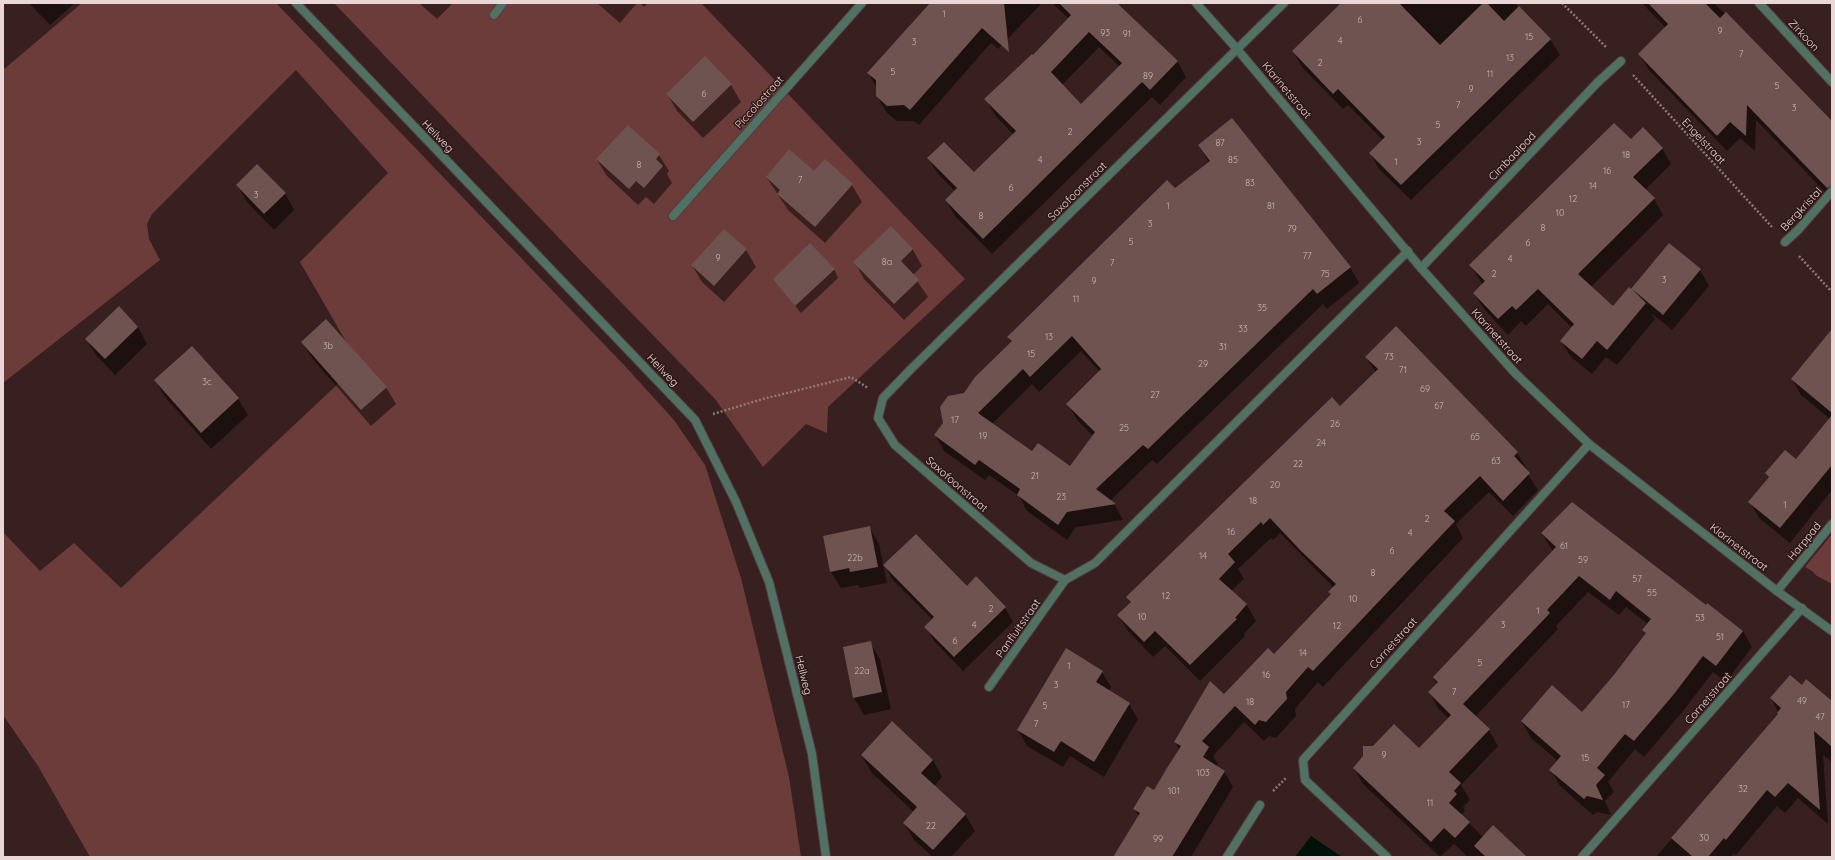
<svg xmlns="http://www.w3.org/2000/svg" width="1835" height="860" viewBox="0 0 1835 860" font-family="Quicksand,sans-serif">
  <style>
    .green { fill: #6b3c3a }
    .water { fill: #00120a }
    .shadow { fill: #0007; fill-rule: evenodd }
    .building { fill: #6e5351; fill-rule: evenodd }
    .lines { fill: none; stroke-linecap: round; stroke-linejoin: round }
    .pedestrian-casing { stroke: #533d3c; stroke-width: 10 }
    .minor-casing { stroke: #533d3c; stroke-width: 10 }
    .tertiary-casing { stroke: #533d3c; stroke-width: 10 }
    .path { stroke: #8d7978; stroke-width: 2.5; stroke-dasharray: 2 2; stroke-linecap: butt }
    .pedestrian { stroke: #507164; stroke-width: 8 }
    .minor { stroke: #507164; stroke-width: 8 }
    .tertiary { stroke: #507164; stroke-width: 8 }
    .labels { text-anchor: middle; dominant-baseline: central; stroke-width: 3; stroke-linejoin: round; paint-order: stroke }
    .number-label { font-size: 9px; fill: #cab6b5 }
    .street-label { font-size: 11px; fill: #e8d7d6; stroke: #2d1616 }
  </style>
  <rect width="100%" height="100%" fill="#37201f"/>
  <!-- green -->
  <g class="green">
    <path d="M82,3H276L625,366L674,420L705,465L741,578L789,777L801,857H90L38,766L3,715V532L40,571L74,543L121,588L359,364L300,262L388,173L296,70L152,214L147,224L149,239L160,260L3,383V70Z"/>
    <path d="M334,3H701L965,279L828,407L827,433L806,424L763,467L715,399L580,260Z"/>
    <path d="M1832,534V584L1817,576L1812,571L1805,567Z"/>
  </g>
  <!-- water -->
  <path class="water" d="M1311,836L1342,857H1295Z"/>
  <!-- shadow -->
  <g class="shadow">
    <path d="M29,3H75L50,25Z"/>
    <path d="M419,3H453L437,19Z"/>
    <path d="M597,3H637L620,23Z"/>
    <path d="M640,3H648L644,7Z"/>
    <path d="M931,3H1042L998,49L992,43L989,45L919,125L914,121H897L887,113L877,96V88L868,73Z"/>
    <path d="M1052,3H1116L1177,61L1186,77L1160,105L1152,97L992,254L955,216L946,200L955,191L938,174L928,158L974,173L1014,135L995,115L986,99L1033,57L1069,19ZM1099,47L1119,66L1081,105L1062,85Z"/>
    <path d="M1343,3H1515L1550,39L1560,55L1411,200L1379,169L1370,153L1383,140L1348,105L1343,109L1302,67L1293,51Z"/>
    <path d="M1642,3H1714L1832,123V197L1831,198L1756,120L1755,151L1740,138L1727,151L1649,70L1639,54L1666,28Z"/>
    <path d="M705,58L731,85L741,102L703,138L677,111L667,94Z"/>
    <path d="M1631,141L1662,148L1671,164L1645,190L1654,199L1663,215L1591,287L1613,307L1631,290L1669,244L1700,270L1709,286L1672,330L1651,313L1655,319L1617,365L1606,357L1592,374L1571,357L1561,341L1572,328L1548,304L1526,326L1521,321L1508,335L1484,309L1474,293L1483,285L1470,265Z"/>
    <path d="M1199,146L1350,267L1359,283L1327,309L1323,304L1157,464L1152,460L1110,501L1115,505L1123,520L1076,527L1067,540L1027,511L1019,496L989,475L985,480L944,451L935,435L964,394L1012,343L1008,337L1175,190L1209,162ZM1081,351L1100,372L1068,404L1077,420L1093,436L1070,467L1033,452L992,424L1032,384L1039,392Z"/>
    <path d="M659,155L669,171L667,174L672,183L654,204L646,197L638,205L607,176L597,160Z"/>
    <path d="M825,160L852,185L862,202L825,243L788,210L767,178L814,173Z"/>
    <path d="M237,185L285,193L294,210L274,230L247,202Z"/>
    <path d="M891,228L913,250L922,266L913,275L928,297L904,320L864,279L855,262Z"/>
    <path d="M724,230L746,250L756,267L724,302L702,282L692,265Z"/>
    <path d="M834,269L838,278L801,313L774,279Z"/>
    <path d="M138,327L147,344L115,375L96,355L86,339Z"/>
    <path d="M1396,328L1517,453L1527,469L1525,470L1538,490L1513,516L1489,492L1456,524L1463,538L1323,687L1318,682L1295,709L1296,716L1276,738L1269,736L1264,741L1244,722L1213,756L1218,764L1216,766L1224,771L1233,787L1191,857H1113L1139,816L1134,809L1154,791L1179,749L1175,742L1224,696L1274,655L1331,595L1330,592L1334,588L1280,533L1273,540L1271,538L1238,569L1244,579L1231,591L1247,605L1256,621L1244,634L1245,636L1200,681L1165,646L1153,657L1128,631L1118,615L1131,603L1127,597L1340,407L1376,373L1366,357Z"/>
    <path d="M302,342L386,387L396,404L371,426L312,358Z"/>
    <path d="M1832,342V490L1790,543L1759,518L1750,502L1769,478L1766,473L1796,460L1830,419L1801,395L1792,379Z"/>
    <path d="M192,347L238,399L248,415L211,449L165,397L155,380Z"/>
    <path d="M870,528L879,544L887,583L860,588L858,585L841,588L831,572L824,537Z"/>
    <path d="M1542,534L1706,606L1743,631L1752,647L1726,682L1713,672L1683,711L1644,757L1635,749L1608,782L1614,792L1605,801L1611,815L1597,812L1593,815L1560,786L1551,770L1558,761L1531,738L1522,722L1582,713L1614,676L1646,635L1644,630L1648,624L1626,607L1619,615L1588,592L1556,626L1558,629L1475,717L1489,730L1498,746L1461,785L1470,800L1463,807L1465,811L1461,815L1483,837L1522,857H1468L1454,844L1440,857L1363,784L1354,768L1419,749L1449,719L1438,708L1429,692L1437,683L1434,677L1553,551Z"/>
    <path d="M884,565L967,587L1005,608L1013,622L963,671L934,641L926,627L933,620L893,580Z"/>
    <path d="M870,643L880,659L891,709L864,715L854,698L844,648Z"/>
    <path d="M1102,672L1111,687L1109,691L1129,704L1138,719L1104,777L1070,756L1063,767L1027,746L1018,730Z"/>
    <path d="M1802,686L1832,702V762L1823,755L1828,824L1798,798L1785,813L1777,806L1736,855L1734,853L1730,857H1656L1779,714L1771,698Z"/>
    <path d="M862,756L933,760L942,777L934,786L965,814L975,831L951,857H933L914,840L904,823L914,812L871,772Z"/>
  </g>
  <!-- building -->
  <g class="building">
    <path d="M930,3H1004L1009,52L982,28L910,110L904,105L887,106L876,96V80L867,73Z"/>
    <path d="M1059,3H1117L1178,61L1150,90L1142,82L983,239L945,200L957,188L927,158L944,142L974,172L1016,131L984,99L1032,54L1033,55L1071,15ZM1089,32L1122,63L1081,104L1051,72Z"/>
    <path d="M1341,3H1399L1440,45L1483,3H1487L1504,21L1519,6L1551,39L1401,185L1369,153L1385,137L1338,89L1333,94L1292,51Z"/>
    <path d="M1648,3H1705L1720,18L1726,12L1832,121V186L1827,188L1747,105L1746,136L1730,122L1717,136L1638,54L1668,24Z"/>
    <path d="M705,56L732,84L693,122L666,94Z"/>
    <path d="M1232,118L1351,267L1317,294L1313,289L1148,449L1143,445L1096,489L1116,504L1067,512L1058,525L1017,495L1020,489L979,460L975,465L934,435L943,423L940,407L948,396L964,393L975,377L1012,341L1007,337L1167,180L1175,188L1210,161L1198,145ZM1072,336L1101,369L1066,404L1095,432L1070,466L1038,443L1032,451L978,413L1023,369L1030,377Z"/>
    <path d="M1614,123L1631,139L1643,127L1663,148L1633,177L1655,198L1578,274L1613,306L1629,287L1631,289L1669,243L1701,269L1663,315L1632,289L1646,303L1607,350L1597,341L1582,359L1560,341L1574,324L1538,289L1516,310L1512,306L1498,319L1473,293L1485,281L1469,265Z"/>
    <path d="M628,125L660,154L656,159L663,166L644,188L636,181L629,189L596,159Z"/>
    <path d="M789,149L814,171L825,159L853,184L815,227L777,194L780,190L766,177Z"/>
    <path d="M257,164L286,193L264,214L236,185Z"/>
    <path d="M891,226L913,249L901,261L919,280L894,304L853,262Z"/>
    <path d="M724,229L747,249L714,286L691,265Z"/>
    <path d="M810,243L835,269L795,306L773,279Z"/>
    <path d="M119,306L138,327L105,359L85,339Z"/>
    <path d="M326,319L387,387L361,410L301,342Z"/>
    <path d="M1396,326L1518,452L1514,456L1530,473L1503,501L1480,476L1444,511L1455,521L1313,671L1308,667L1286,692L1287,699L1266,722L1259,720L1255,725L1235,706L1202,741L1209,747L1203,757L1225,771L1172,857H1113L1140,813L1133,809L1147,786L1154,790L1167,768L1181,746L1174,742L1210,681L1224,694L1268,648L1274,654L1331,594L1328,592L1336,584L1301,551L1270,518L1263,525L1261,522L1228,554L1235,562L1219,579L1247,604L1235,618L1237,619L1190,665L1155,631L1144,642L1117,615L1131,602L1126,597L1332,397L1340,406L1378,369L1365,357Z"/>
    <path d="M1832,329V413L1791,379Z"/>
    <path d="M192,346L239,398L201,433L154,380Z"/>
    <path d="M1832,415V465L1780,528L1748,502L1769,477L1765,473L1785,450L1796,459Z"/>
    <path d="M1572,502L1706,605L1707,603L1743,631L1716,666L1703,656L1674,694L1634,741L1625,734L1597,768L1605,775L1596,785L1603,800L1587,796L1584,799L1549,770L1561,756L1521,721L1552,685L1582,712L1613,676L1646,633L1642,630L1651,619L1616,591L1610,600L1579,576L1547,610L1550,613L1463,704L1490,729L1449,772L1461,783L1454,791L1457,794L1449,803L1470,822L1455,838L1444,828L1431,842L1353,768L1363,756V746H1373L1394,724L1419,748L1451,715L1428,692L1438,682L1433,677L1556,547L1541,533Z"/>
    <path d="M870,526L878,567L850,572L849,568L830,572L823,536Z"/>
    <path d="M916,534L967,586L976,576L1006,607L954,657L924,627L934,617L883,565Z"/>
    <path d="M871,641L882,692L853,698L843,647Z"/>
    <path d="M1066,648L1103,671L1096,682L1130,703L1094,762L1061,741L1054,752L1017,730Z"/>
    <path d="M1790,675L1802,685L1806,679L1832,701V747L1814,731L1820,810L1788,783L1775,797L1767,790L1726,840L1724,838L1708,857H1693L1671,838L1778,714L1777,713L1781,708L1770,698Z"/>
    <path d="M892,721L933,760L921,773L966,814L933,850L903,823L917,807L861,755Z"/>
    <path d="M1493,825L1527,857H1486L1474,846Z"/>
  </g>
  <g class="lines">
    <defs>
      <path id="pedestrian" d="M1598,82L1621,61"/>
      <g id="minor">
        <path d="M1196,3L1237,49L1421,268L1515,373L1589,444L1777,591L1832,631"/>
        <path d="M1284,3L911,369L883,398L878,418L895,445L1031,563L1065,580L1095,563L1408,251"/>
        <path d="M1759,3L1832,82"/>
        <path d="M494,15L503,3"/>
        <path d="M673,216L862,3"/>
        <path d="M1785,242L1799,229L1832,191"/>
        <path d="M1421,268L1598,82"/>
        <path d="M1777,591L1832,524"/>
        <path d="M989,687L1065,580"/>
        <path d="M1227,857L1260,805"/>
        <path d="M1387,857L1305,780L1303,760L1589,444"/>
        <path d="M1582,857L1802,608"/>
      </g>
      <path id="tertiary" d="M296,3L695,420L736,502L769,582L812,754L826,857"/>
    </defs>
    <!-- pedestrian casing -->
    <use href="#pedestrian" class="pedestrian-casing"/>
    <!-- minor casing -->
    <use href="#minor" class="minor-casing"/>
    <!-- tertiary casing -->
    <use href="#tertiary" class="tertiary-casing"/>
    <!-- path -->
    <g class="path">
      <path d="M1562,3L1607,48"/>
      <path d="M1633,75L1772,227"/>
      <path d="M1799,256L1832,292"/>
      <path d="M713,414L763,399L851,377L868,388"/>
      <path d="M1273,791L1286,778"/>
    </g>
    <!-- pedestrian -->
    <use href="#pedestrian" class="pedestrian"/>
    <!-- minor -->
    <use href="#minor" class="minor"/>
    <!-- tertiary -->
    <use href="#tertiary" class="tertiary"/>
  </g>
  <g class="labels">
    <!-- number labels -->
    <g class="number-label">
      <text x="944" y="13">1</text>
      <text x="1360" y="19">6</text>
      <text x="1720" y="30">9</text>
      <text x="1105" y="32">93</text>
      <text x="1127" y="33">91</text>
      <text x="1529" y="36">15</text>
      <text x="1340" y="40">4</text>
      <text x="914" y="41">3</text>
      <text x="1741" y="53">7</text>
      <text x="1510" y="57">13</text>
      <text x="1320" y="62">2</text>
      <text x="893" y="71">5</text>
      <text x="1490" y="73">11</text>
      <text x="1148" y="75">89</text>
      <text x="1777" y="85">5</text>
      <text x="1471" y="88">9</text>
      <text x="704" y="93">6</text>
      <text x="1458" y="104">7</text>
      <text x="1794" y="107">3</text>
      <text x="1438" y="124">5</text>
      <text x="1070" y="131">2</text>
      <text x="1419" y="141">3</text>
      <text x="1220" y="142">87</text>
      <text x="1626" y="154">18</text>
      <text x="1040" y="159">4</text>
      <text x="1233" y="159">85</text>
      <text x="1396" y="161">1</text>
      <text x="639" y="164">8</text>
      <text x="1607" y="170">16</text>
      <text x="800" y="179">7</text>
      <text x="1250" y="182">83</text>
      <text x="1593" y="185">14</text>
      <text x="1011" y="187">6</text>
      <text x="256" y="194">3</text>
      <text x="1573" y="198">12</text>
      <text x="1168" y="205">1</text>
      <text x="1271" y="205">81</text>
      <text x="1560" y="212">10</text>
      <text x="981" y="215">8</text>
      <text x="1150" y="223">3</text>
      <text x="1543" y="227">8</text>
      <text x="1292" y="228">79</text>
      <text x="1131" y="241">5</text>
      <text x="1528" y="242">6</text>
      <text x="1307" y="255">77</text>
      <text x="718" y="257">9</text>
      <text x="1510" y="258">4</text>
      <text x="887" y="261">8a</text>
      <text x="1112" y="262">7</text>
      <text x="1325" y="273">75</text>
      <text x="1494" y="273">2</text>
      <text x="1664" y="279">3</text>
      <text x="1094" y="280">9</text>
      <text x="1076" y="298">11</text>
      <text x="1262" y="307">35</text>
      <text x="1243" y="328">33</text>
      <text x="1049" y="336">13</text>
      <text x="328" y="345">3b</text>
      <text x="1223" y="346">31</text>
      <text x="1031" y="353">15</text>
      <text x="1389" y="356">73</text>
      <text x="1203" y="363">29</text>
      <text x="1403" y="369">71</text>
      <text x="207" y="381">3c</text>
      <text x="1425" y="388">69</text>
      <text x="1155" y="394">27</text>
      <text x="1439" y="405">67</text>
      <text x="955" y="419">17</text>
      <text x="1335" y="423">26</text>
      <text x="1124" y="427">25</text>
      <text x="983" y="435">19</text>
      <text x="1475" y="436">65</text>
      <text x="1321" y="442">24</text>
      <text x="1496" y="460">63</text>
      <text x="1298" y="463">22</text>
      <text x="1035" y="475">21</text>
      <text x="1275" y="484">20</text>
      <text x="1061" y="496">23</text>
      <text x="1253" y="500">18</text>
      <text x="1785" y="504">1</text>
      <text x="1427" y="518">2</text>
      <text x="1231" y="531">16</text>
      <text x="1410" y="532">4</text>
      <text x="1564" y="545">61</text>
      <text x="1392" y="550">6</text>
      <text x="1203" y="555">14</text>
      <text x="855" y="557">22b</text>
      <text x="1583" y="559">59</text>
      <text x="1373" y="572">8</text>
      <text x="1637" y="578">57</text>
      <text x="1652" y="592">55</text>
      <text x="1166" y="595">12</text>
      <text x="1353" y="598">10</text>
      <text x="991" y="608">2</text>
      <text x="1538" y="610">1</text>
      <text x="1142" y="616">10</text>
      <text x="1700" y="617">53</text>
      <text x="974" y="624">4</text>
      <text x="1503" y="624">3</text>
      <text x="1337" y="625">12</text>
      <text x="1720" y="636">51</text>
      <text x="955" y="640">6</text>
      <text x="1303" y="652">14</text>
      <text x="1480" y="662">5</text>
      <text x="1069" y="665">1</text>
      <text x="862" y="670">22a</text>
      <text x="1266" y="674">16</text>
      <text x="1056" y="684">3</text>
      <text x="1454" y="691">7</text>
      <text x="1802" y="700">49</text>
      <text x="1250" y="701">18</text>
      <text x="1626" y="704">17</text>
      <text x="1045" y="705">5</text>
      <text x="1820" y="716">47</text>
      <text x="1036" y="723">7</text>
      <text x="1384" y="754">9</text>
      <text x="1585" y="757">15</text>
      <text x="1203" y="772">103</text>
      <text x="1743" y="788">32</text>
      <text x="1174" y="790">101</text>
      <text x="1430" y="802">11</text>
      <text x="931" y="825">22</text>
      <text x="1704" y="837">30</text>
      <text x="1158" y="838">99</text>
    </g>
    <!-- street labels -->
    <g class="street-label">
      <text transform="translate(1804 35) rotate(47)">Zirkoon</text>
      <text transform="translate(1287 90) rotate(50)">Klarinetstraat</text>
      <text transform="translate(759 102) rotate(-48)">Piccolostraat</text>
      <text transform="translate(438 136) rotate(46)">Heilweg</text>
      <text transform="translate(1704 141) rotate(47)">Engelstraat</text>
      <text transform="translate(1512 156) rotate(-46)">Cimbaalpad</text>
      <text transform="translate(1077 191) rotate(-45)">Saxofoonstraat</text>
      <text transform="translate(1801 209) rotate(-47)">Bergkristal</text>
      <text transform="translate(1497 336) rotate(48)">Klarinetstraat</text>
      <text transform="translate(663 370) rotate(46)">Heilweg</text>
      <text transform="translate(957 484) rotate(41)">Saxofoonstraat</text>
      <text transform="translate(1804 541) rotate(-51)">Harppad</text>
      <text transform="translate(1739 547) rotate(38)">Klarinetstraat</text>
      <text transform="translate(1018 628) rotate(-55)">Panfluitstraat</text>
      <text transform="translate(1393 643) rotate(-48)">Cornetstraat</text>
      <text transform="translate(804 675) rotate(76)">Heilweg</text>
      <text transform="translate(1708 698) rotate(-49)">Cornetstraat</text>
    </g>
  </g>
  <!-- border -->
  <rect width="1835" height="860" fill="none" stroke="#e8d7d6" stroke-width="8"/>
</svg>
